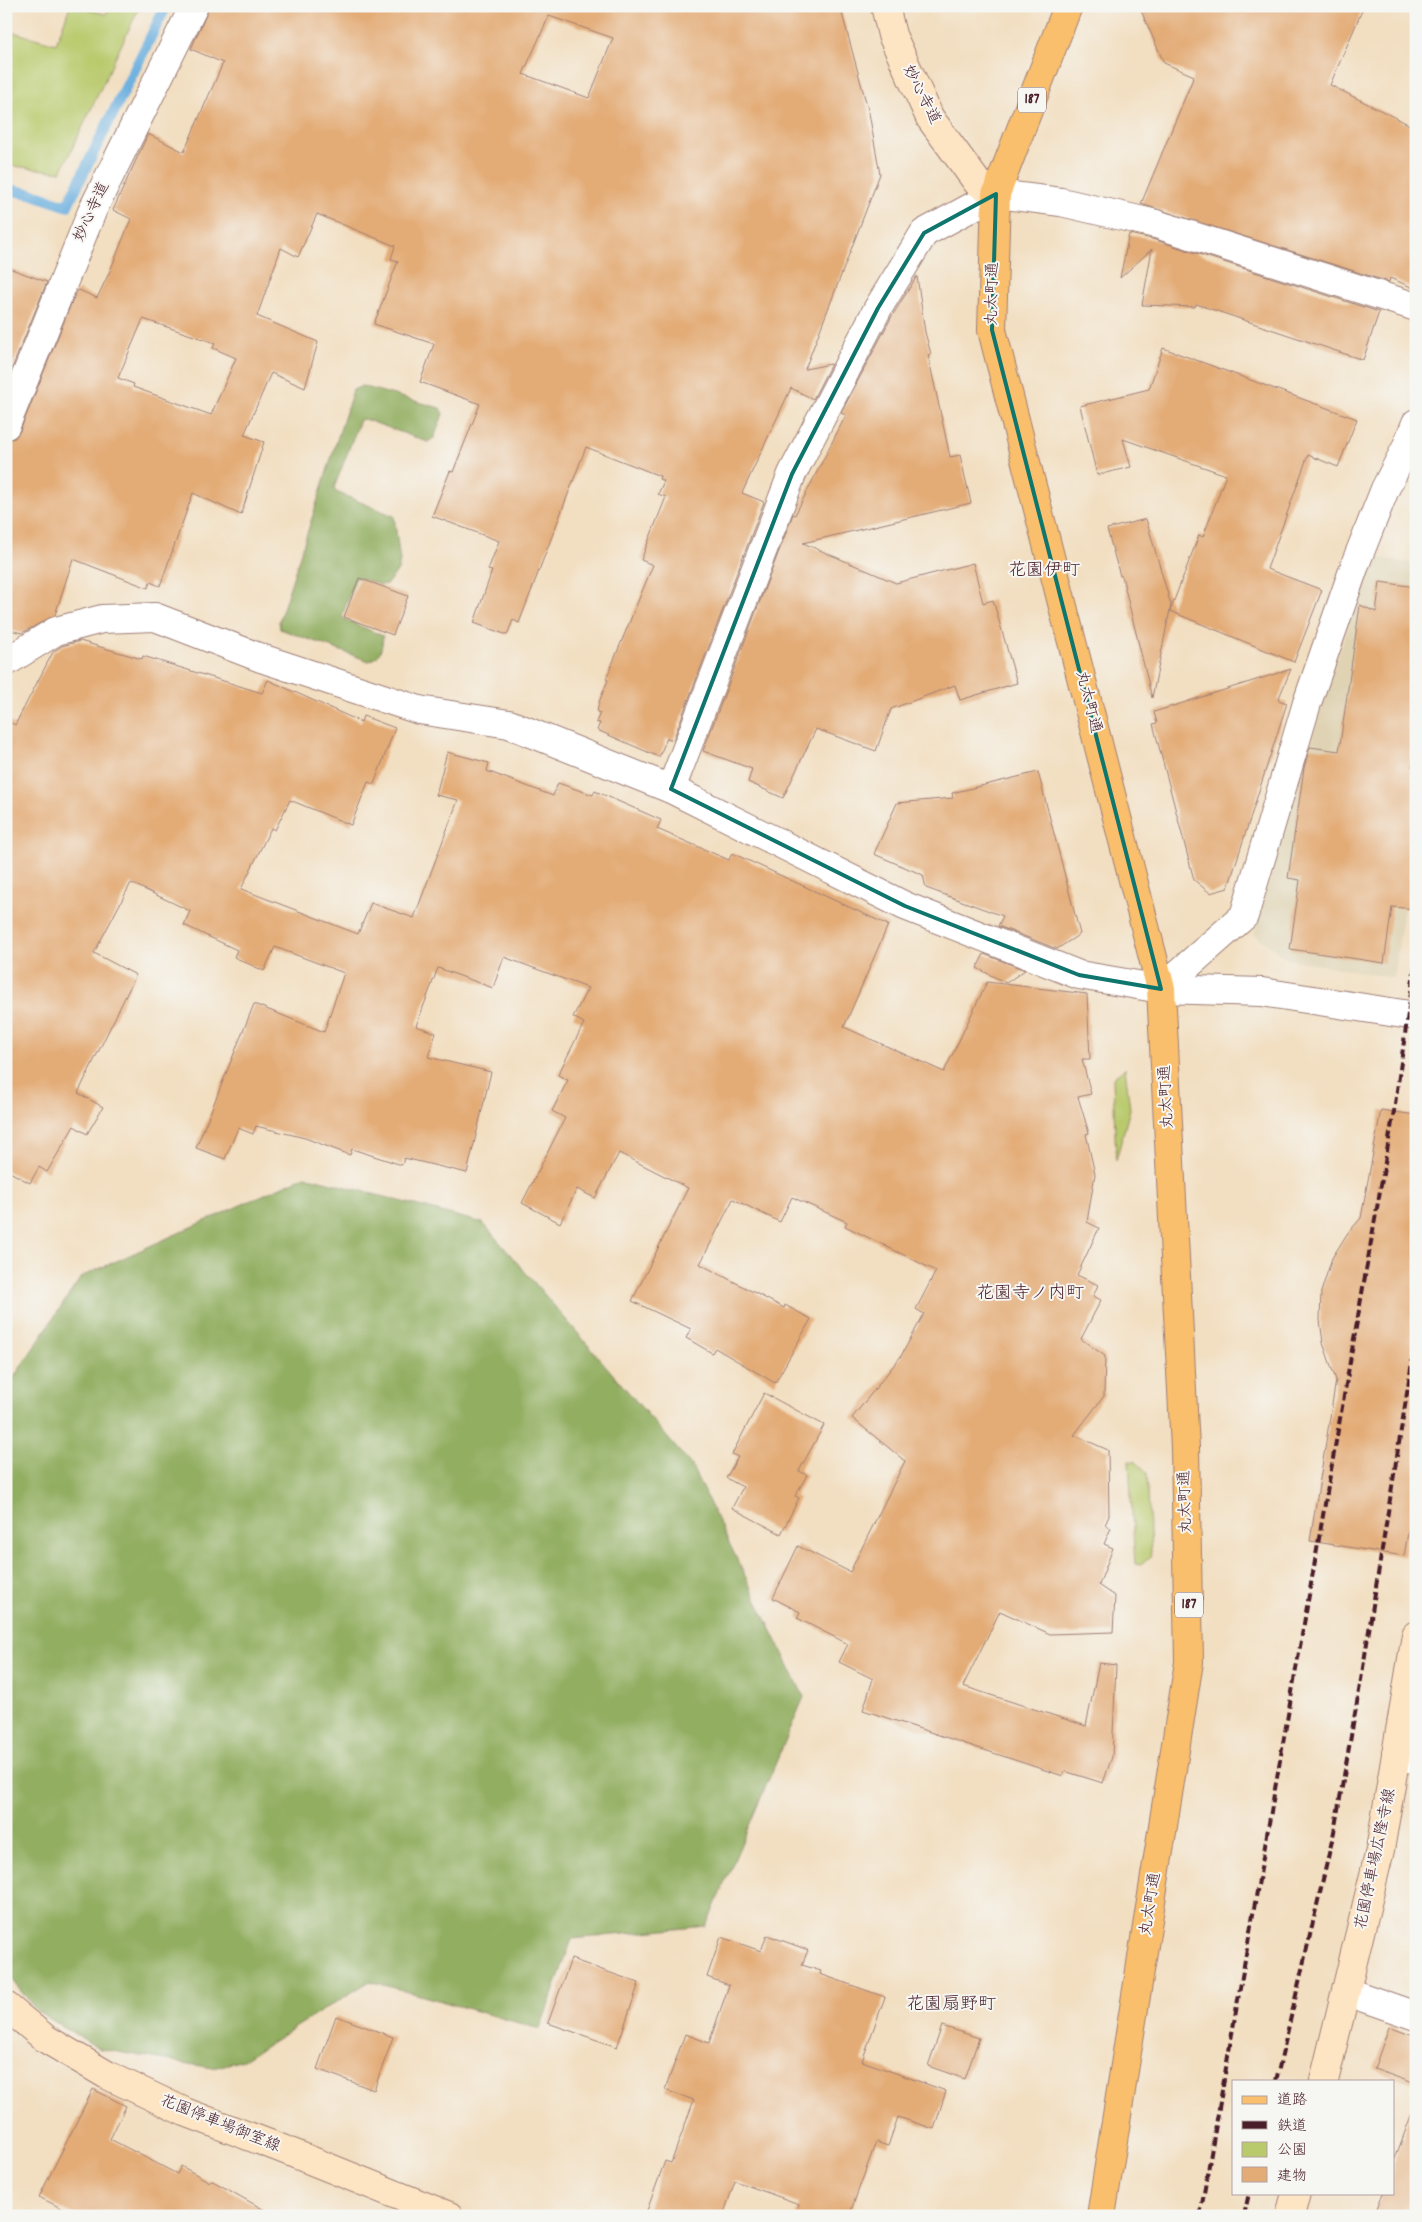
<svg xmlns="http://www.w3.org/2000/svg" width="1422" height="2222" viewBox="0 0 1422 2222" font-family="Dekko,'Klee One',sans-serif">
  <style>
    .built { fill: #dfd3b4 }
    .green { fill: #b9ca6d; stroke: #82744c }
    .forest { fill: #92ae60; stroke: #6e6646 }
    .lines { fill: none; stroke-linecap: round; stroke-linejoin: round }
    .stream { stroke: #68adde; stroke-width: 11 }
    .building { fill: #e3ab76; fill-rule: evenodd }
    .minor-casing { stroke: #9e7e76; stroke-width: 30 }
    .tertiary-casing { stroke: #9e7e76; stroke-width: 30 }
    .secondary-casing { stroke: #9e7e76; stroke-width: 30 }
    .primary-casing { stroke: #9e7e76; stroke-width: 30 }
    .minor { stroke: #fff; stroke-width: 28 }
    .tertiary { stroke: #fff; stroke-width: 28 }
    .secondary { stroke: #fde5c4; stroke-width: 28 }
    .primary { stroke: #f9bf6c; stroke-width: 28 }
    .rail { stroke: #4a1f2b; stroke-width: 4; stroke-dasharray: 8 4; stroke-linecap: butt }
    .marked { fill: none; stroke: #0f766e; stroke-width: 4; stroke-linejoin: round }
    .labels { text-anchor: middle; dominant-baseline: central; stroke-width: 4; stroke-linejoin: round; paint-order: stroke }
    .shield { fill: #f6f6f2; stroke: #7e6067; stroke-width: 1 }
    .shield-label { font-size: 15px; font-weight: bold; fill: #4a1f2b }
    .street-label { font-size: 16px; fill: #4a1f2b; stroke: #f6f6f2 }
    .neighbourhood-label { font-size: 18px; fill: #4a1f2b; stroke: #f6f6f2 }
  </style>
  <rect width="100%" height="100%" fill="#f6f6f2"/>
  <filter id="ink" filterUnits="userSpaceOnUse"><feTurbulence type="fractalNoise" baseFrequency=".02" numOctaves="2"/><feDisplacementMap in="SourceGraphic" scale="10" xChannelSelector="R" yChannelSelector="G"/><feConvolveMatrix kernelMatrix="1 2 1 2 8 2 1 2 1" color-interpolation-filters="sRGB"/></filter>
  <filter id="wash" filterUnits="userSpaceOnUse"><feTurbulence type="fractalNoise" baseFrequency=".0096" numOctaves="4" result="noise"/><feDisplacementMap in="SourceGraphic" scale="20" xChannelSelector="R" yChannelSelector="G"/><feGaussianBlur stdDeviation="1.12" result="paint"/><feColorMatrix in="noise" values="0 0 0 0 0 0 0 0 0 0 0 0 0 0 0 0 0 1.4 0 .05"/><feComposite in="paint" operator="in"/></filter>
  <g filter="url(#wash)">
    <rect width="100%" height="100%" fill="#f2dec0"/>
    <!-- built -->
    <path class="built" d="M1374,557L1416,564V822L1394,978L1287,959L1254,934L1293,799L1331,676L1353,612Z"/>
    <!-- green -->
    <g class="green">
      <path d="M70,6L106,14L110,6H140L61,172L6,165V30L56,44Z"/>
      <path d="M1125,1068L1130,1109L1116,1160L1113,1078Z"/>
      <path d="M1129,1461L1135,1462L1147,1473L1151,1551L1150,1557L1141,1565L1135,1564Z"/>
    </g>
    <!-- forest -->
    <g class="forest">
      <path d="M362,386L440,408L443,414L434,438L428,442L364,419L360,420L334,488L336,492L394,516L400,561L398,570L387,584L381,585L356,577L342,616L344,619L383,636C382,647 381,658 369,661L280,629L279,621L353,390Z"/>
      <path d="M305,1176L483,1223L691,1465L804,1697L706,1926L572,1939L540,2029L370,1981L243,2060L213,2068L100,2049L37,2011L6,1973V1389L81,1277Z"/>
    </g>
    <g class="lines">
      <!-- stream -->
      <path class="stream" d="M6,189L32,194L67,206L166,6"/>
    </g>
    <g id="blocks">
      <!-- building -->
      <g class="building">
        <path d="M210,6H840L869,113L880,174L805,369L831,364L813,399L791,388L742,493L764,502L673,740L667,738L659,757L597,730L600,723L596,722L600,713L597,712L599,702L608,680L606,679L653,565L641,560L666,497L658,494L664,481L659,479L660,476L586,447L519,623L513,620L507,635L474,623L492,571L488,570L499,541L432,516L450,471L453,472L480,404L420,382L434,344L374,324L398,261L391,259L395,246L317,214L298,257L281,248L257,316L318,342L305,388L271,373L244,435L264,442L241,515L193,493L160,586L150,582L148,588L73,559L55,615L22,633L6,629V440L15,438L20,431L76,292L79,290L97,298L110,271L131,219L113,210L148,134L184,152L223,63L191,49ZM549,16L613,38L589,98L523,74ZM143,319L215,343L213,348L236,358L211,415L133,387L134,384L118,378Z"/>
        <path d="M1139,6H1364L1330,85L1416,128V289L1390,278L1389,282L1141,204L1194,76L1164,63Z"/>
        <path d="M1129,234L1152,239L1379,312L1363,360L1196,304L1195,307L1142,305L1152,249L1120,278Z"/>
        <path d="M6,267L47,282L6,383Z"/>
        <path d="M917,276L925,332L931,354L928,355L950,457L960,455L971,503L803,543L896,583L973,563L983,603L993,600L1017,683L960,700L955,685L891,709L876,751L816,729L783,798L748,782L752,769L703,751L793,514L795,515L846,415L841,413L892,316Z"/>
        <path d="M1163,348L1357,419L1338,467L1308,455L1267,569L1322,590L1294,662L1170,611L1199,535L1203,537L1226,475L1123,439L1131,467L1097,475L1080,406L1149,389Z"/>
        <path d="M1146,519L1171,605L1152,698L1122,576H1120L1107,529Z"/>
        <path d="M359,578L408,596L393,635L344,617Z"/>
        <path d="M1380,582L1416,587V737L1412,767H1416V909L1392,907L1384,963L1290,949L1300,880L1288,878L1304,768L1310,747L1339,751L1360,605L1376,612Z"/>
        <path d="M80,641L142,659L143,656L262,693L268,680L361,722L363,716L395,728L374,784L368,782L351,825L290,800L275,830L271,828L241,889L358,934L371,903L414,918L458,800L436,795L447,752L489,763L487,771L553,796L558,783L593,795L595,791L661,820L657,829L729,860L732,853L888,925L844,1027L944,1072L987,982L1087,994L1090,1059H1082L1091,1094L1078,1097L1089,1133L1086,1134L1095,1174L1087,1222L1099,1228L1077,1275L1098,1285L1093,1296L1101,1300L1081,1339L1105,1356L1104,1396L1074,1435L1108,1450L1109,1516L1105,1525L1111,1528L1104,1544L1113,1548L1099,1585L1115,1596L1113,1632L1050,1634L1000,1611L963,1686L1086,1726L1099,1663L1116,1665L1112,1757L1103,1783L1064,1771L1063,1776L863,1710L873,1679L839,1662L848,1644L797,1618L800,1612L773,1598L798,1546L850,1572L905,1461L852,1418L901,1356L924,1314L916,1309L936,1271L845,1226L847,1222L792,1197L780,1222L733,1199L700,1264L784,1308L785,1305L811,1319L775,1383L715,1348L712,1353L686,1338L691,1329L632,1301L688,1188L619,1153L595,1198L577,1189L560,1223L522,1203L565,1118L552,1111L568,1080L558,1075L584,1023L573,1017L588,988L504,957L493,988L438,968L416,1026L436,1033L428,1057L491,1072L467,1173L404,1158L402,1165L352,1149L350,1155L305,1138L256,1126L253,1134L238,1128L225,1159L196,1148L254,1004L324,1032L344,973L275,947L264,971L234,957L237,950L184,925L190,911L131,883L94,953L136,975L78,1093L103,1107L87,1134L74,1126L47,1172L39,1167L30,1183L6,1170V720L15,725L53,652L62,646Z"/>
        <path d="M1291,669L1278,700L1287,703L1228,888L1210,893L1194,880L1153,724L1157,723L1154,712Z"/>
        <path d="M1038,772L1080,934L1057,949L998,926L1003,916L926,888L923,875L874,854L897,803L953,798L952,793Z"/>
        <path d="M984,954L1025,970L1006,983L977,968Z"/>
        <path d="M1381,1110L1416,1115V1486L1404,1556L1310,1541L1336,1380L1323,1343L1320,1320L1321,1292L1332,1258L1347,1234L1361,1218Z"/>
        <path d="M764,1393L824,1425L799,1471L807,1475L795,1496L799,1498L781,1534L732,1508L743,1487L726,1478L738,1457L732,1454Z"/>
        <path d="M767,1935L808,1950L802,1965L821,1971L820,1974L885,1997L862,2061L946,2091L934,2129L898,2117L888,2146L876,2142L849,2216H795L799,2204L735,2181L723,2216H645L665,2161L671,2163L694,2100L665,2090L685,2034L709,2043L729,1985L707,1977L721,1937L761,1951Z"/>
        <path d="M571,1959L639,1983L617,2047L548,2023Z"/>
        <path d="M336,2016L393,2037L374,2090L317,2069Z"/>
        <path d="M942,2026L979,2038L965,2079L928,2066Z"/>
        <path d="M1389,2027L1416,2037V2084L1374,2069Z"/>
        <path d="M93,2089L126,2106L110,2139L177,2174L181,2166L210,2182L211,2180L275,2216H77L39,2197Z"/>
        <path d="M1412,2113H1416V2216H1374L1383,2193H1393V2164Z"/>
      </g>
    </g>
  </g>
  <g filter="url(#ink)">
    <use href="#blocks" fill-opacity="0" stroke="#9e7e76" stroke-width="1"/>
    <g class="lines">
      <defs>
        <g id="minor">
          <path d="M6,425L93,209L194,6"/>
          <path d="M6,662L56,631L102,619L155,617L261,658L419,710L509,724L671,789L905,906L1079,975L1161,989L1244,916L1307,703L1356,562L1385,489L1406,448L1416,423"/>
          <path d="M671,789L792,474L878,308L924,233L996,194L1061,202L1156,224L1416,307"/>
          <path d="M1396,1754L1416,1760"/>
          <path d="M1347,1992L1416,2016"/>
        </g>
        <path id="tertiary" d="M1161,989L1262,992L1416,1016"/>
        <g id="secondary">
          <path d="M885,6L892,35L930,118L977,182L996,194"/>
          <path d="M6,2006L46,2039L107,2075L185,2112L280,2148L449,2216"/>
          <path d="M1324,2081L1380,1850L1416,1635"/>
          <path d="M1290,2216L1296,2193"/>
        </g>
        <path id="primary" d="M1068,6L996,194L992,330L1161,989L1185,1448L1189,1662L1101,2216"/>
      </defs>
      <!-- minor casing -->
      <use href="#minor" class="minor-casing"/>
      <!-- tertiary casing -->
      <use href="#tertiary" class="tertiary-casing"/>
      <!-- secondary casing -->
      <use href="#secondary" class="secondary-casing"/>
      <!-- primary casing -->
      <use href="#primary" class="primary-casing"/>
      <!-- minor -->
      <use href="#minor" class="minor"/>
      <!-- tertiary -->
      <use href="#tertiary" class="tertiary"/>
      <!-- secondary -->
      <use href="#secondary" class="secondary"/>
      <!-- primary -->
      <use href="#primary" class="primary"/>
      <!-- rail -->
      <g class="rail">
        <path d="M1276,2081L1334,1832L1362,1674L1416,1337"/>
        <path d="M1200,2216L1394,1111L1416,958"/>
        <path d="M1244,2216L1249,2193"/>
      </g>
    </g>
  </g>
  <!-- marked area -->
  <path class="marked" d="M996,194L992,330L1161,989L1079,975L905,906L671,789L792,474L878,308L924,233Z"/>
  <g class="labels">
    <!-- shield labels -->
    <g class="shield">
      <rect x="1018" y="87.5" width="28" height="25" rx="4"/>
      <rect x="1175" y="1592.5" width="28" height="25" rx="4"/>
    </g>
    <g class="shield-label">
      <text x="1032" y="100">187</text>
      <text x="1189" y="1605">187</text>
    </g>
    <!-- street labels -->
    <g class="street-label">
      <text transform="translate(921 95) rotate(63)">妙心寺道</text>
      <text transform="translate(92 212) rotate(-65)">妙心寺道</text>
      <text transform="translate(993 294) rotate(-89)">丸太町通</text>
      <text transform="translate(1088 702) rotate(76)">丸太町通</text>
      <text transform="translate(1167 1097) rotate(-93)">丸太町通</text>
      <text transform="translate(1186 1502) rotate(-92)">丸太町通</text>
      <text transform="translate(1376 1859) rotate(-78)">花園停車場広隆寺線</text>
      <text transform="translate(1151 1904) rotate(-81)">丸太町通</text>
      <text transform="translate(220 2124) rotate(22)">花園停車場御室線</text>
    </g>
    <!-- neighbourhood labels -->
    <g class="neighbourhood-label">
      <text x="1044" y="571">花園伊町</text>
      <text x="1030" y="1294">花園寺ノ内町</text>
      <text x="951" y="2005">花園扇野町</text>
    </g>
  </g>
  <!-- margin -->
  <rect width="1422" height="2222" fill="none" stroke="#f6f6f2" stroke-width="25"/>
  <!-- legend -->
  <rect x="1232" y="2080" width="162" height="115" fill="#f6f6f2" stroke="#b1a0a2"/>
  <rect x="1242" y="2096" width="25" height="8" fill="#f9bf6c" stroke="#b1a0a2"/>
  <text x="1277" y="2104" font-size="15" fill="#4a1f2b">道路</text>
  <rect x="1242" y="2121" width="25" height="8" fill="#4a1f2b" stroke="#b1a0a2"/>
  <text x="1277" y="2130" font-size="15" fill="#4a1f2b">鉄道</text>
  <rect x="1242" y="2142" width="25" height="15" fill="#b9ca6d" stroke="#b1a0a2"/>
  <text x="1277" y="2154" font-size="15" fill="#4a1f2b">公園</text>
  <rect x="1242" y="2167" width="25" height="15" fill="#e3ab76" stroke="#b1a0a2"/>
  <text x="1277" y="2180" font-size="15" fill="#4a1f2b">建物</text>
</svg>
